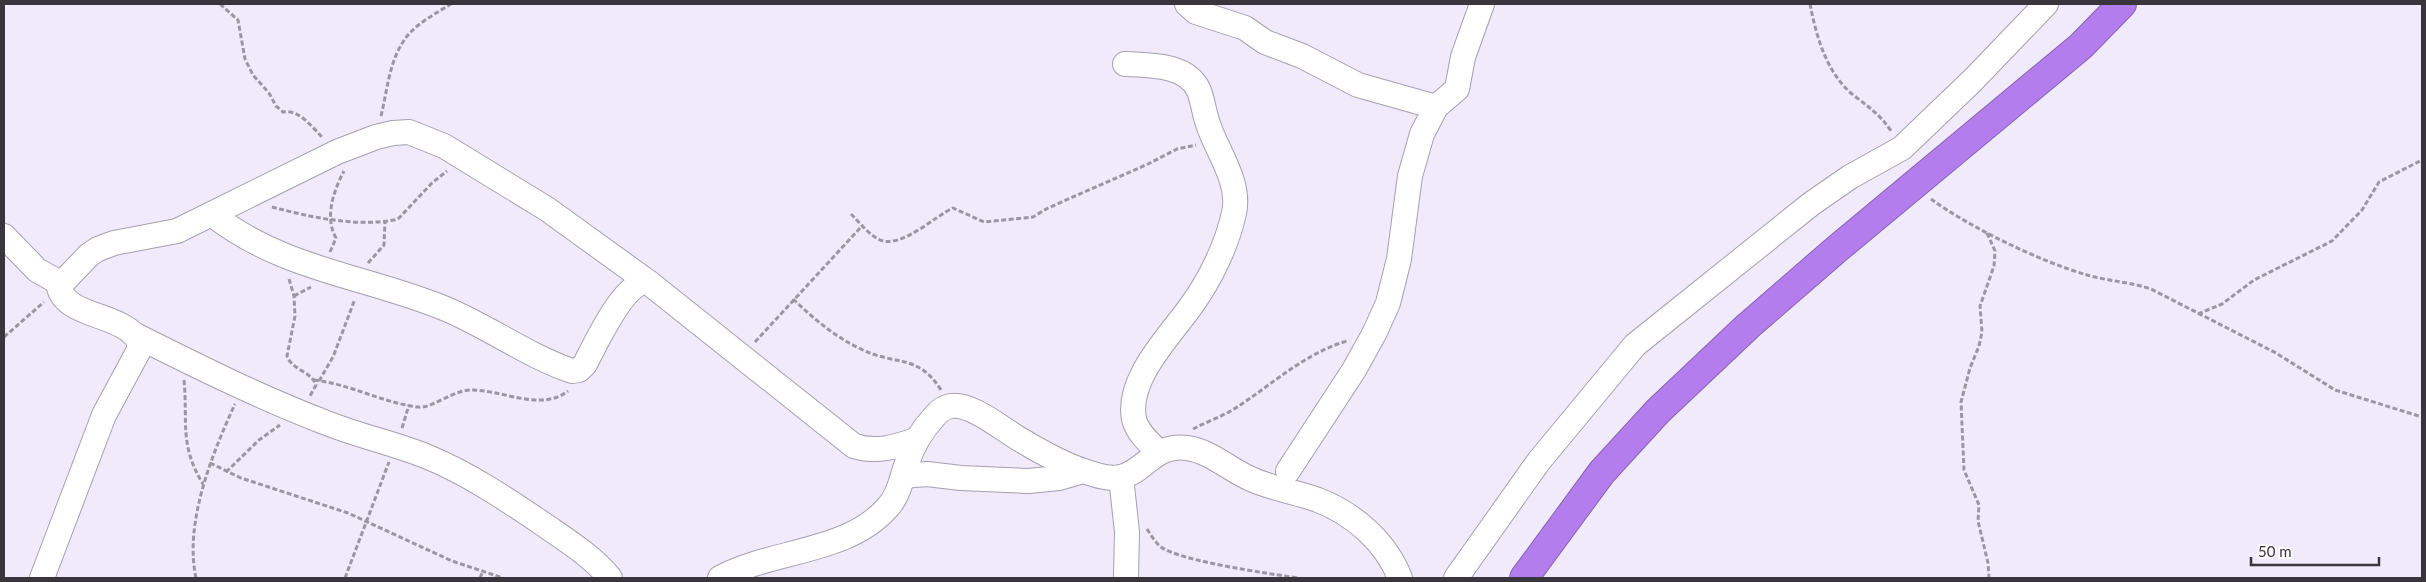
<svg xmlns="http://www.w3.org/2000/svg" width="2426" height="582" viewBox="0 0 2426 582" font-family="Lato,sans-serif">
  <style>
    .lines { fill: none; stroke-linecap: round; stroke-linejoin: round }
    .minor-casing { stroke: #a59faf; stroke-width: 26 }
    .highway-casing { stroke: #8864b0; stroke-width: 30 }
    .path { stroke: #9b96a2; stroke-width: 3; stroke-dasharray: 5 2.5; stroke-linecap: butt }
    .minor { stroke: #fff; stroke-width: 24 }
    .highway { stroke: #b37dee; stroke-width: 28 }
  </style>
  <rect width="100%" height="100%" fill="#f1eafb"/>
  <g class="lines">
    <defs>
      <g id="minor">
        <path d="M1187,4L1196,12L1245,28L1265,42L1302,56L1358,85L1436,107"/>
        <path d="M1125,64C1149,65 1188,64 1199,91C1203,101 1204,113 1208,124C1217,152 1241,182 1234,213C1227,245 1210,280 1191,306C1170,336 1126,379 1134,419C1137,432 1149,443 1159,452"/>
        <path d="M213,215C283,270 366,276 446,309C489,327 528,356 572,371L579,370L585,364C595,345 624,281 648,282L854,446C876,453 895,447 916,440"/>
        <path d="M4,236L37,270L58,282L65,280L89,255L98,249L114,243L177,231L337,152L376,137L393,133L409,132L444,146L547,209L648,282"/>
        <path d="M135,335C197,366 259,397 324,422C358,436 394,443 428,457C469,474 506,499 543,524C566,540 592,556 610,578"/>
        <path d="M1288,471L1354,370L1375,332L1388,303L1399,259L1410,176L1422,134L1436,107L1457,89L1463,57L1482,4"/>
        <path d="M903,476L927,474L961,478L1029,481L1059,478L1083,471"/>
        <path d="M1121,477L1127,532L1126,578"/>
        <path d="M42,578L104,415L139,350V341C121,311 61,319 58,282"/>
        <path d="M720,578C771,550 848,553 887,508C899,496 901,479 907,463C913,445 921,431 934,417C938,412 944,407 951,406C972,403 1003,430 1021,440C1041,452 1062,464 1084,471C1095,475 1109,480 1121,477C1146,471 1153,444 1187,448C1210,451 1230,470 1251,479C1273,489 1296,492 1318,500C1354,514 1386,542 1400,578"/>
        <path d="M1456,578L1539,461L1635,345L1811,204L1850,177L1902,148L1973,80L2046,4"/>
      </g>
      <path id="highway" d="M1524,578L1602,472L1658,411L1748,326L1838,248L2081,46L2122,4"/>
    </defs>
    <!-- minor casing -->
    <use href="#minor" class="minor-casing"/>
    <!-- highway casing -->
    <use href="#highway" class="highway-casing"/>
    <!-- path -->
    <g class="path">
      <path d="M220,4L238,20L245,59L253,75L269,93L276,106L283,112C299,109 312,127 322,137"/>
      <path d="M1810,4C1816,35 1826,72 1852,94C1867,106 1880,114 1891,131"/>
      <path d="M381,116C387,92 389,63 403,42C413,25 435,14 451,4"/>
      <path d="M1931,199C1971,228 2039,261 2087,275C2108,281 2130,282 2151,289L2276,353L2335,390L2422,417"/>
      <path d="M272,207C310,217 355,227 394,220L399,218L432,183L447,171"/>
      <path d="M851,214C860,223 869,235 880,240C901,249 935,216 953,208L984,222L1033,217L1048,208L1148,164L1177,149L1196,145"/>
      <path d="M1987,233L1995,251L1994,266L1980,306L1982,332L1979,346L1970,368L1961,402L1964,470L1979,505L1978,521L1988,563L1989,578"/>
      <path d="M330,252L336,238C324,217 334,190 344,171"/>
      <path d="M368,263L384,245L385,222"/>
      <path d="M289,279L294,296L295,316L287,356C292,370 311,371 316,385L310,396"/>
      <path d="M294,296L311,287"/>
      <path d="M793,299C814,319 835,337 861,349C894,366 918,353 941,390"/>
      <path d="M2198,314L2222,304L2254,280L2332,241L2362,210L2379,182L2422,160"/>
      <path d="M4,337L44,302"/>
      <path d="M755,342L862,226"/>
      <path d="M184,380C188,422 179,445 203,484"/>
      <path d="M314,380C350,384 383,403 418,407C432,409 452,390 472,390C503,390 541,412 568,391"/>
      <path d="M319,381L333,357L355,299"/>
      <path d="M402,428L409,405"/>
      <path d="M1193,429C1206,422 1221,417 1234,409C1272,385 1303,354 1347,341"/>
      <path d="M210,463L241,478L348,513L452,561L503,578"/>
      <path d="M226,472L259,440L280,425"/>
      <path d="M1147,529C1151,535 1155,542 1161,547C1180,561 1271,574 1298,578"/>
      <path d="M196,578C184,523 212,454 235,404"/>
      <path d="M345,578L389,462"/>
      <path d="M480,578L482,573"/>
    </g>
    <!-- minor -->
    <use href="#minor" class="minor"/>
    <!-- highway -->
    <use href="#highway" class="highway"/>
  </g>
  <!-- border -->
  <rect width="2426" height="582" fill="none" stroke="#38353c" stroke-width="10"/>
  <!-- scale -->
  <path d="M2251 557v8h128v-8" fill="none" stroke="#38353c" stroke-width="2.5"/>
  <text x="2258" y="557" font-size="15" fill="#38353c" stroke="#fbfafd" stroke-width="4" paint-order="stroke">50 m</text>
</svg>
